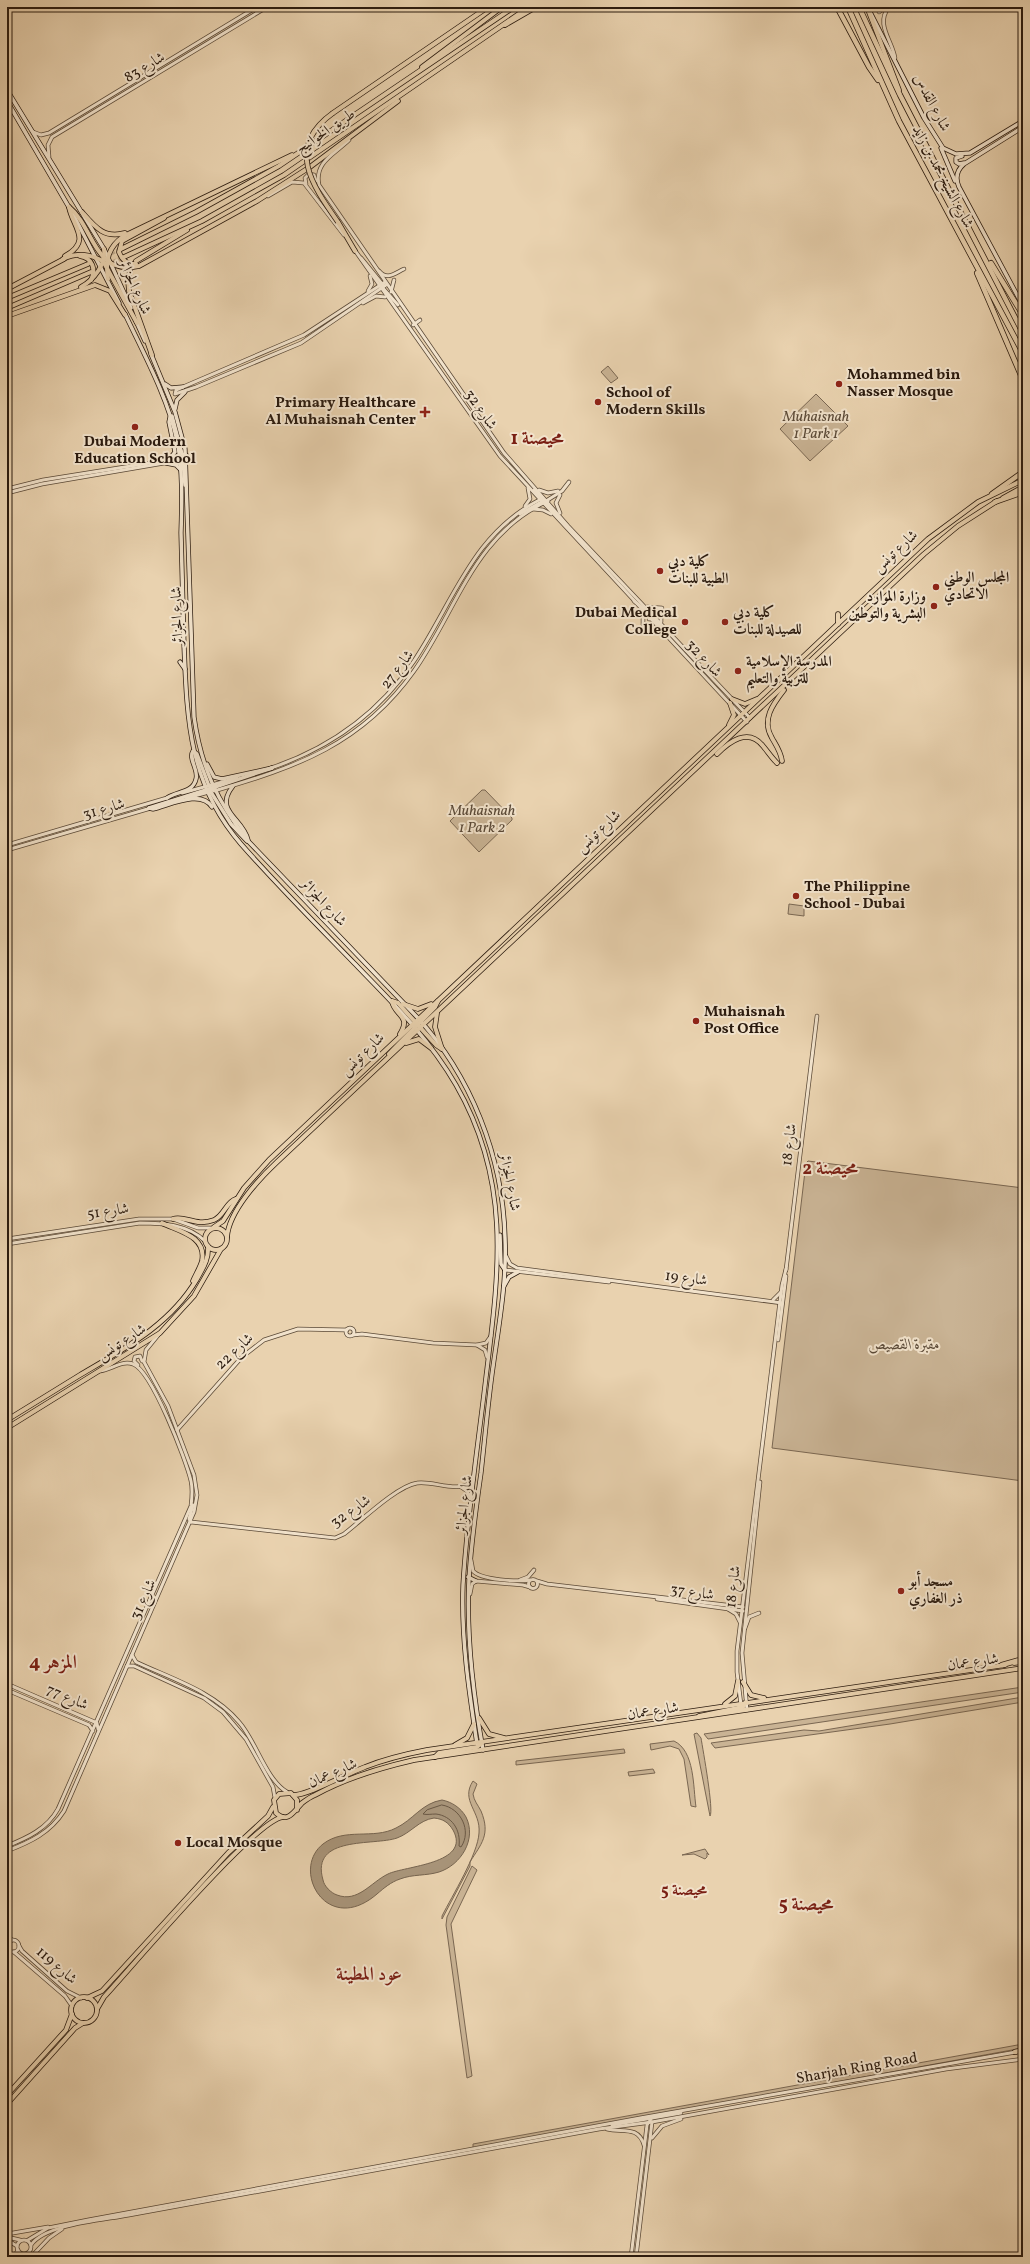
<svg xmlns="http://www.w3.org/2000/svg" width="1030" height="2264" viewBox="0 0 1030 2264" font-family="Vollkorn,Amiri,serif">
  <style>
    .green { fill: #c9b394; stroke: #7a6752 }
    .water { fill: #a89479; stroke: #76644f; fill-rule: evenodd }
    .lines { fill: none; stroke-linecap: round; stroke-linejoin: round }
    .shore { stroke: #6a5844; stroke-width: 1 }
    .trunk-tunnel { stroke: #c3ad8f; stroke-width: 4; stroke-dasharray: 4 2; stroke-linecap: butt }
    .tertiary-casing { stroke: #5a4937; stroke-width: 4.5 }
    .secondary-casing { stroke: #2b1b0f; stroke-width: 5 }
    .primary-casing { stroke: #2b1b0f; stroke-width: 5.5 }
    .trunk-casing { stroke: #2b1b0f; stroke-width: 5.5 }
    .motorway-casing { stroke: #2b1b0f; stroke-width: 6 }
    .tertiary { stroke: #f1e2cb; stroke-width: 3 }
    .secondary { stroke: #f1e2cb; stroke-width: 3.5 }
    .primary { stroke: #e9d2af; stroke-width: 4 }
    .trunk { stroke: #e9d2af; stroke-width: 4 }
    .motorway { stroke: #e9d2af; stroke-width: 4.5 }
    .trunk-bridge-casing { stroke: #2b1b0f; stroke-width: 5.5; stroke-linecap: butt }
    .trunk-bridge { stroke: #e9d2af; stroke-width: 4 }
    .poi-dot { fill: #8f2418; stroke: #f1e2cb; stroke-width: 1.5 }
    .labels { text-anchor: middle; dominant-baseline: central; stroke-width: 4; stroke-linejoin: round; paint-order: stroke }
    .street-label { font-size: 15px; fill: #2b1b0f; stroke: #f1e2cb }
    .poi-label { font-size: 15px; font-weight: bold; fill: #2b1b0f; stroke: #f1e2cb; text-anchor: start }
    .park-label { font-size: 15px; font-style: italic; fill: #5a4937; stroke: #f1e2cb }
    .neighbourhood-label { font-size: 16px; font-weight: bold; fill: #7a1f14; stroke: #f1e2cb }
    .district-label { font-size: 19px; font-weight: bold; fill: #7a1f14; stroke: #f1e2cb }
  </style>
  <rect width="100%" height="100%" fill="#e9d2af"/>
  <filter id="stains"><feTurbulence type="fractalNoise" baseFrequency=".005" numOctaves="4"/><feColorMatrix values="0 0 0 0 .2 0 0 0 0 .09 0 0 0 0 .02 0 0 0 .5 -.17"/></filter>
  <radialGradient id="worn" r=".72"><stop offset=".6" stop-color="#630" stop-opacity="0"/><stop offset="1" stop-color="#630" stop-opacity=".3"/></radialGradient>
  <!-- green -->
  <g class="green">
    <path d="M608,366L618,378L611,383L601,372Z"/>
    <path d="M816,394L848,426L810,461L780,429Z"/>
    <path d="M482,790H485L512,818V820L479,852L450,821Z"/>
    <path d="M789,904L804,906V916L788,914Z"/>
    <path d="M808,1161L1023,1188V1481L772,1448L806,1163Z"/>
    <path d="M1023,1687V1692L708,1739L704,1734Z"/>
    <path d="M1023,1697V1702L890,1724L715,1748L711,1743L804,1730L819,1731Z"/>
    <path d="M697,1733L701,1738C703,1750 714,1811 710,1816L694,1734Z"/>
    <path d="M674,1741C695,1751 693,1787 696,1807L691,1806L684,1759L679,1749L670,1746L651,1750L650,1744Z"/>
    <path d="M624,1749L625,1753L516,1765V1761Z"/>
    <path d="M653,1769L655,1773L629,1776L628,1772Z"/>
    <path d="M473,1781L477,1784L473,1794C474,1801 478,1805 481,1811C491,1835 481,1844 470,1862V1866L442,1919V1916C452,1896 478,1854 479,1833C481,1811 460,1801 473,1781Z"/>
    <path d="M705,1849L709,1855L707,1853V1857L705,1859L694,1854L682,1855Z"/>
    <path d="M472,1866L477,1870L451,1924L472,2076L467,2078L446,1925L447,1917Z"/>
    <path d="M1023,2044V2048L473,2148V2144Z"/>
  </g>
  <!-- water -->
  <path class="water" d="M442,1800C452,1802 461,1808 466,1817C477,1839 461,1865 439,1872C426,1876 413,1874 400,1879C391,1882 384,1888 377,1894C327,1937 290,1870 323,1844C345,1827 373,1840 396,1828C413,1820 422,1803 442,1800ZM434,1818C443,1819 448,1822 453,1830C472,1864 404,1866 388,1874C371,1882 358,1903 337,1895C331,1893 324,1886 323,1880C310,1835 374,1846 397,1838C411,1833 419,1820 434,1818Z"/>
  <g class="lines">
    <!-- shore -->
    <path class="shore" d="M442,1805C461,1808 472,1831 461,1847L459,1846C461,1830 452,1816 436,1814C431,1814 427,1815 423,1814L427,1810Z"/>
    <!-- trunk-tunnel -->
    <g class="trunk-tunnel">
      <path d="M89,263L121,249"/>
      <path d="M91,272L124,257"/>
    </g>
    <defs>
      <g id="tertiary">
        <path d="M877,7L879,12L886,7"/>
        <path d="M889,7C875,24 892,40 895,58"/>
        <path d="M33,132L41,135L49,133L257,7"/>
        <path d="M349,140C335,154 314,162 319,185L504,453L568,526L750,718"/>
        <path d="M49,157L48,145L52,137L267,7"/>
        <path d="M306,184L305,178L309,174L314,175L316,181"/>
        <path d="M268,196L292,182L304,183L344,235"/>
        <path d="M354,249L500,456L747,722"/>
        <path d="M361,258L383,285"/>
        <path d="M379,271C387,281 395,273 404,269"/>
        <path d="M385,282L304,335L176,390L175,394L196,387L301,343L386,285"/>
        <path d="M382,287L398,305"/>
        <path d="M368,291L372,284L370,276"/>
        <path d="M391,292L394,280"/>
        <path d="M363,303L376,296L385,297"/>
        <path d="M413,325L420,320"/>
        <path d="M164,461L180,458"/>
        <path d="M7,489L43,480L156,462"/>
        <path d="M534,490L543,499"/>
        <path d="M539,490L548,493L558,491"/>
        <path d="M7,493L42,484L182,460"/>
        <path d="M546,501L562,491L569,482"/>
        <path d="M544,502L562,521"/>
        <path d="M525,506L530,499L528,488"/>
        <path d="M533,509L543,510L551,514"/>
        <path d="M560,513L556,503L560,495"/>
        <path d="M520,514L543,501"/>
        <path d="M634,601L654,617"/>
        <path d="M647,607L662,608"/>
        <path d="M643,612V625"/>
        <path d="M649,619H654L667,633"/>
        <path d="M661,622V611"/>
        <path d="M644,627L658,628"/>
        <path d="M271,768C330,748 379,713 414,661C454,601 472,534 541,499"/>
        <path d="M214,791C297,767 362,744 414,671C457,610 474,534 548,501"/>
        <path d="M182,793L237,778"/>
        <path d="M187,798L209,792"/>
        <path d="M7,845L167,798"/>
        <path d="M7,850L151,808"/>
        <path d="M7,1239L139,1219H173L198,1228H212"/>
        <path d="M7,1244L140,1223C163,1223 187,1224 205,1241"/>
        <path d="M506,1256L510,1264L517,1268L782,1303"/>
        <path d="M505,1270L609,1282"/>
        <path d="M786,1270L817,1016"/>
        <path d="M773,1300L781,1292"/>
        <circle cx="350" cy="1332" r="4"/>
        <path d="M353,1335L362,1334L433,1343L477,1345L486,1343L491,1336"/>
        <path d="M778,1340L786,1276"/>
        <path d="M477,1345L485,1350L487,1357"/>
        <path d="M138,1365L134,1361L135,1357L140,1356L142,1361"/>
        <path d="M177,1430L242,1357L264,1340L298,1329L347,1330"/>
        <path d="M461,1487L467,1491L471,1498"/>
        <path d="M191,1522L335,1538L344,1534C361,1521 397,1486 417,1483C433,1480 460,1495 473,1480"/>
        <path d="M191,1522L189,1519L193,1505"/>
        <path d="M471,1560L473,1571C481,1580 518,1582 530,1580"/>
        <circle cx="533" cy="1584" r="4.5"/>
        <path d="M520,1580L528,1577L534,1570"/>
        <path d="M537,1581L547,1584L743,1607"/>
        <path d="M470,1594L472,1584L476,1581L523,1585L530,1587"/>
        <path d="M657,1599L743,1611"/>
        <path d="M728,1609L736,1614L740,1622"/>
        <path d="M745,1628L749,1617L759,1613"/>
        <path d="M132,1655L136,1662C172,1679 213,1691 239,1722C256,1741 266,1780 287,1792"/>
        <path d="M127,1666H134L204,1698L223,1712L246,1739L273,1787L275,1798"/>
        <path d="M7,1684L97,1723L98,1729"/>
        <path d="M7,1690L89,1725L93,1731"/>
        <path d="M741,1705L737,1672V1651L782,1285L786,1269"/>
        <path d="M747,1710L742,1653L760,1482"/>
        <path d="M7,1846C27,1838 47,1829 58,1809L191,1506C192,1498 193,1490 191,1481C186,1460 152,1371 133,1364C121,1360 111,1370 100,1371"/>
        <path d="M7,1851C30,1842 50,1833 64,1811L194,1512L197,1495L194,1475L168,1406L144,1362L146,1350L159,1334"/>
        <path d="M7,1936L12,1940"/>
        <circle cx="13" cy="1946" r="6"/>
        <path d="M19,1946L22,1951L67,1991L81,1998"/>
        <path d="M14,1952L65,1996L72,2006"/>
        <path d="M612,2125L681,2113"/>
        <path d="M607,2129C622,2133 638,2125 644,2145"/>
        <path d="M652,2138L662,2126L681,2119"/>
        <path d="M7,2234L48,2227"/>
        <path d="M7,2237L20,2240"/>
        <circle cx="24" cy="2247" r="7"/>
        <path d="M7,2240L17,2246"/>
        <path d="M28,2240L48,2228L88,2220L640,2118L1016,2052"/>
        <path d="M31,2245C45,2224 104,2220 129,2215L599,2129L652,2122L946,2069L1023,2059"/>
        <path d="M14,2257L18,2250"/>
        <path d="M31,2257L49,2238L62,2229"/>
        <path d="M631,2257L647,2125L651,2119"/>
        <path d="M636,2257L652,2122"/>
      </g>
      <g id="secondary">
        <path d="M870,12L924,118L943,148L956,154L970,153L1023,121"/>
        <path d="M7,90L104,249L131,308"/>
        <path d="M7,101L70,209"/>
        <path d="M1023,127L964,164C957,170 955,178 959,187L1023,306"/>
        <path d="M941,148L955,181"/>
        <path d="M962,156L956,158V162L959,164L964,163"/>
        <path d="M73,214L119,303"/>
        <path d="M125,314C143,352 169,400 177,441C183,471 182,503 181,533C182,571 183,608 184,645C187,721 189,784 241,844C277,885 316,924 354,963C392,1002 429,1038 456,1085C512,1182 499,1272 486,1377C478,1446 467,1516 463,1585C461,1639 469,1691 477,1744"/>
        <path d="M136,321L145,341"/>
        <path d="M151,354L175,412L185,449L194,717C201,767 217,801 248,841L416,1016C471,1075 503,1157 505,1238C507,1281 499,1324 493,1367C488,1402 485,1437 481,1473C476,1508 471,1544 469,1579C466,1636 473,1694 483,1750"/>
        <path d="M165,384L171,388L183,387"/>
        <path d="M175,409L177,400L185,392"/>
        <path d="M172,416L182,454L186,455"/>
        <path d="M180,458L183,460L185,485"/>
        <path d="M155,462L171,457L175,452L169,422L170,417"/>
        <path d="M166,463L176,465L180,469"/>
        <path d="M180,662L185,669"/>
        <path d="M207,764L214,777L222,779L272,768"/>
        <path d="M233,786C213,811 243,818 248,840"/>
        <path d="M212,788L272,768"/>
        <path d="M209,789L231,824L247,841"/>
        <path d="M167,798C177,791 193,793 196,779C199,770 188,759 193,751L197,754L209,786L213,790"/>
        <path d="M149,808L153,809C170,805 201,789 212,807"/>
        <path d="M149,808L206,790"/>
        <path d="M500,1235L501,1264L505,1270"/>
        <path d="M504,1286L509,1277L518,1272"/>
        <path d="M468,1577L476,1581"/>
      </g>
      <g id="primary">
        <path d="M505,25L536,7"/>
        <path d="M422,67L502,7"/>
        <path d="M1003,498L1023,487"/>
        <path d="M838,624V614"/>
        <path d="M732,699L745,704L757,699"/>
        <path d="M729,725L734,715L730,703"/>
        <path d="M717,754C729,742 748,727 763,746C768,752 772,758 777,763"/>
        <path d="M782,761C781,752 776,745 772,738C761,720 773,704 784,690"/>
        <path d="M403,1004L418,1009L431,1004"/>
        <path d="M437,1013L435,1027L442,1049"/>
        <path d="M400,1034C412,1015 394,1016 392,1001L398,1003L436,1045L442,1049"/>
        <path d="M406,1043L419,1039L431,1048"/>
        <path d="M389,1054L435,1007L438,1001"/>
        <path d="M173,1219C185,1215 196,1227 214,1220C224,1216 226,1202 236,1199"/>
        <path d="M162,1223C178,1231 207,1236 202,1261C200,1268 196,1274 193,1281"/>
        <path d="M214,1227L223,1221L244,1188L269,1160L928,539L978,502L1023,480"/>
        <circle cx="216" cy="1239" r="11"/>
        <path d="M227,1237C229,1211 259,1179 277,1162L924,554L958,526L997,501"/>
        <path d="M7,1420C31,1405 56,1390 80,1375C124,1349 170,1325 197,1279C203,1268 209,1259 208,1246"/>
        <path d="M7,1428L160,1333L194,1296L221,1249"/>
        <path d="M1014,1663L1023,1662"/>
        <path d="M743,1682L751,1695L764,1698"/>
        <path d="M725,1704L735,1696L738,1681"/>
        <path d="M699,1716L743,1707L746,1702"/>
        <path d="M479,1718L489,1734L504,1738"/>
        <path d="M455,1745L467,1738L474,1724"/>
        <path d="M435,1757L439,1753L477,1747L482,1743"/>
        <path d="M293,1795C307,1796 348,1773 365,1767C385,1759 406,1754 427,1750L1005,1665"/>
        <path d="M297,1810V1800L291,1793L279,1794L274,1800L276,1813C288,1824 294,1811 302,1803C306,1800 310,1797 315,1795C346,1778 379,1768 414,1760L1023,1668"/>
        <circle cx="84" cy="2010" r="13"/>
        <path d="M87,1998L102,1991L228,1853L268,1816L273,1807"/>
        <path d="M97,2009L104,1997C131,1968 255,1820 283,1817"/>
        <path d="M7,2095L66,2030L72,2014"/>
        <path d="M7,2104L75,2028L83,2023"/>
      </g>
      <g id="trunk">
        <path d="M867,7L899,90"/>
        <path d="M333,113L488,7"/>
        <path d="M69,207C95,228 93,276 139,266L257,201L310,167L398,101"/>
        <path d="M82,212C95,227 104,239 125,233"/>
        <path d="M338,222L355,251"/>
        <path d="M121,249L196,212L279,166L514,7"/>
        <path d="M65,256C93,241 72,226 69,207"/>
        <path d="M80,256C93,258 96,270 91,280"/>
        <path d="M124,257L202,221L284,175L529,7"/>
        <path d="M63,259C77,252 89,254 103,261L137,323"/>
        <path d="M136,261L187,230"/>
        <path d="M136,264C127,265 122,260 119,252L122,241L164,218"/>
        <path d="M130,271L128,280L129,291L152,355"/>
        <path d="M108,279C105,260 108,247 124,236L292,155"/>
        <path d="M81,287C94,280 106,264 104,249"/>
        <path d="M7,289L64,259"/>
        <path d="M7,298L88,264"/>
        <path d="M7,308L91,272"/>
        <path d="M7,316L95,285L110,291L125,315"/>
      </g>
      <g id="motorway">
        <path d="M837,7L869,67L878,80"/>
        <path d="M848,7L899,121L1023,353"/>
        <path d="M859,7L900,95L1023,333"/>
        <path d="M991,263L1023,315"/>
        <path d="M977,273L1023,380"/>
        <path d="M992,494L1023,472"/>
        <path d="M995,502L1023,492"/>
        <path d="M1002,1665L1023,1659"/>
        <path d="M1015,2052L1023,2050"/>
      </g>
    </defs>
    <!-- tertiary casing -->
    <use href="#tertiary" class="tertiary-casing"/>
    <!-- secondary casing -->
    <use href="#secondary" class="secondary-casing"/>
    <!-- primary casing -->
    <use href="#primary" class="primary-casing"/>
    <!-- trunk casing -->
    <use href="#trunk" class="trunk-casing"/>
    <!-- motorway casing -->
    <use href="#motorway" class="motorway-casing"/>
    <!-- tertiary -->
    <use href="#tertiary" class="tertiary"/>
    <!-- secondary -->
    <use href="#secondary" class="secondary"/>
    <!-- primary -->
    <use href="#primary" class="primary"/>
    <!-- trunk -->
    <use href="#trunk" class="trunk"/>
    <!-- motorway -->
    <use href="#motorway" class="motorway"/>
    <defs>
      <path id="trunk-bridge" d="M333,113C285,147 312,185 338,222"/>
    </defs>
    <!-- trunk-bridge casing -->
    <use href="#trunk-bridge" class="trunk-bridge-casing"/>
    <!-- trunk-bridge -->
    <use href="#trunk-bridge" class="trunk-bridge"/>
  </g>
  <!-- markers -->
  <g class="poi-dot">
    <circle cx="839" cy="384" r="4"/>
    <circle cx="598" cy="402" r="4"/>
    <path d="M423 406h4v4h4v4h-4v4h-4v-4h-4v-4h4z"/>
    <circle cx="135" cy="427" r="4"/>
    <circle cx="660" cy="571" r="4"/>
    <circle cx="936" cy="587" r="4"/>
    <circle cx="934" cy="606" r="4"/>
    <circle cx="685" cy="622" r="4"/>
    <circle cx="725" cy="622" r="4"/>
    <circle cx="738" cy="671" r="4"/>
    <circle cx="796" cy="896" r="4"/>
    <circle cx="696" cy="1021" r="4"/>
    <circle cx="901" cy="1591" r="4"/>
    <circle cx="178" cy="1843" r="4"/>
  </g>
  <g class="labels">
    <!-- street labels -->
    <g class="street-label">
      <text transform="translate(145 68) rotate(-31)">شارع 83</text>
      <text transform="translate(931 103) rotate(62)">شارع القدس</text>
      <text transform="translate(326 132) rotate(-34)">طريق الخوانيج</text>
      <text transform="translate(942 177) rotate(62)">شارع الشيخ محمد بن زايد</text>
      <text transform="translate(134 287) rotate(66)">شارع الجزائر</text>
      <text transform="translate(480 410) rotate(55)">شارع 32</text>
      <text transform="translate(896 552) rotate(-43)">شارع تونس</text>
      <text transform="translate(178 616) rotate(-92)">شارع الجزائر</text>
      <text transform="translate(703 659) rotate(47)">شارع 32</text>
      <text transform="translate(398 670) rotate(-53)">شارع 27</text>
      <text transform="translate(104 810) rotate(-16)">شارع 31</text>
      <text transform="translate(599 832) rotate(-43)">شارع تونس</text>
      <text transform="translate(323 903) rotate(47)">شارع الجزائر</text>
      <text transform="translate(363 1055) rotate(-44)">شارع تونس</text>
      <text transform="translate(790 1145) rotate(-83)">شارع 18</text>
      <text transform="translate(509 1182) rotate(79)">شارع الجزائر</text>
      <text transform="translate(108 1212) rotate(-8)">شارع 51</text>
      <text transform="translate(686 1279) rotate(7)">شارع 19</text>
      <text transform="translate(122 1343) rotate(-33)">شارع تونس</text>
      <text transform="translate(235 1352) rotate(-43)">شارع 22</text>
      <text transform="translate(465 1505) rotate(-83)">شارع الجزائر</text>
      <text transform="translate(351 1512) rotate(-35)">شارع 32</text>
      <text transform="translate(734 1587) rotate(-83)">شارع 18</text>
      <text transform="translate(692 1593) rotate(8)">شارع 37</text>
      <text transform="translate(144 1600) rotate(-66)">شارع 31</text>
      <text transform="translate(973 1663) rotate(-8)">شارع عمان</text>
      <text transform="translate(67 1698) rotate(23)">شارع 77</text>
      <text transform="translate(653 1712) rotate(-9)">شارع عمان</text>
      <text transform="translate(333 1774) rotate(-24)">شارع عمان</text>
      <text transform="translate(56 1966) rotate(41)">شارع 119</text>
      <text transform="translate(857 2069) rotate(-10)">Sharjah Ring Road</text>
    </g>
    <!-- poi labels -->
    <g class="poi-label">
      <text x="847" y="375">Mohammed bin<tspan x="847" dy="17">Nasser Mosque</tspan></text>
      <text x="606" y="393">School of<tspan x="606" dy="17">Modern Skills</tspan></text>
      <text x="416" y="403" text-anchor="end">Primary Healthcare<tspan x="416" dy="17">Al Muhaisnah Center</tspan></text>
      <text x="135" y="442" text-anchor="middle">Dubai Modern<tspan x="135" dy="17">Education School</tspan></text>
      <text x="668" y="562">كلية دبي<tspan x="668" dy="17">الطبية للبنات</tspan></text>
      <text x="944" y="578">المجلس الوطني<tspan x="944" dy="17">الاتحادي</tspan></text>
      <text x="926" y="597" text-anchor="end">وزارة الموارد<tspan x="926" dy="17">البشرية والتوطين</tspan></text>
      <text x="677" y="613" text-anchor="end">Dubai Medical<tspan x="677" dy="17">College</tspan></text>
      <text x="733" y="613">كلية دبي<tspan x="733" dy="17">للصيدلة للبنات</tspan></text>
      <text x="746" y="662">المدرسة الإسلامية<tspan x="746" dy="17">للتربية والتعليم</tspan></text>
      <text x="804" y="887">The Philippine<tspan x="804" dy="17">School - Dubai</tspan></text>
      <text x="704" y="1012">Muhaisnah<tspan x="704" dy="17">Post Office</tspan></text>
      <text x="909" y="1582">مسجد أبو<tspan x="909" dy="17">ذر الغفاري</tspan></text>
      <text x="186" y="1843">Local Mosque</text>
    </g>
    <!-- park labels -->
    <g class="park-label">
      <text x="816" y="417">Muhaisnah<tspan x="816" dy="17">1 Park 1</tspan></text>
      <text x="482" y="811">Muhaisnah<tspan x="482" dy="17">1 Park 2</tspan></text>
      <text x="904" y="1345">مقبرة القصيص</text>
    </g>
    <!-- neighbourhood labels -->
    <g class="neighbourhood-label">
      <text x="684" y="1891">محيصنة 5</text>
    </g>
    <!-- district labels -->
    <g class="district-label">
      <text x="537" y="439">محيصنة 1</text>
      <text x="830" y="1169">محيصنة 2</text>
      <text x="53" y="1663">المزهر 4</text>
      <text x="806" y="1905">محيصنة 5</text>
      <text x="369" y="1975">عود المطينة</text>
    </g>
  </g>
  <!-- margin -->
  <rect width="1030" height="2264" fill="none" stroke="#e9d2af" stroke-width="24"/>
  <rect x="8" y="8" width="1014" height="2248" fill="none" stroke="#2b1b0f" stroke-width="2"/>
  <rect x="12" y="12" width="1006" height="2240" fill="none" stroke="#2b1b0f"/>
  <rect width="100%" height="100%" filter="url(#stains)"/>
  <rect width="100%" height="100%" fill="url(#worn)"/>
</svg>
